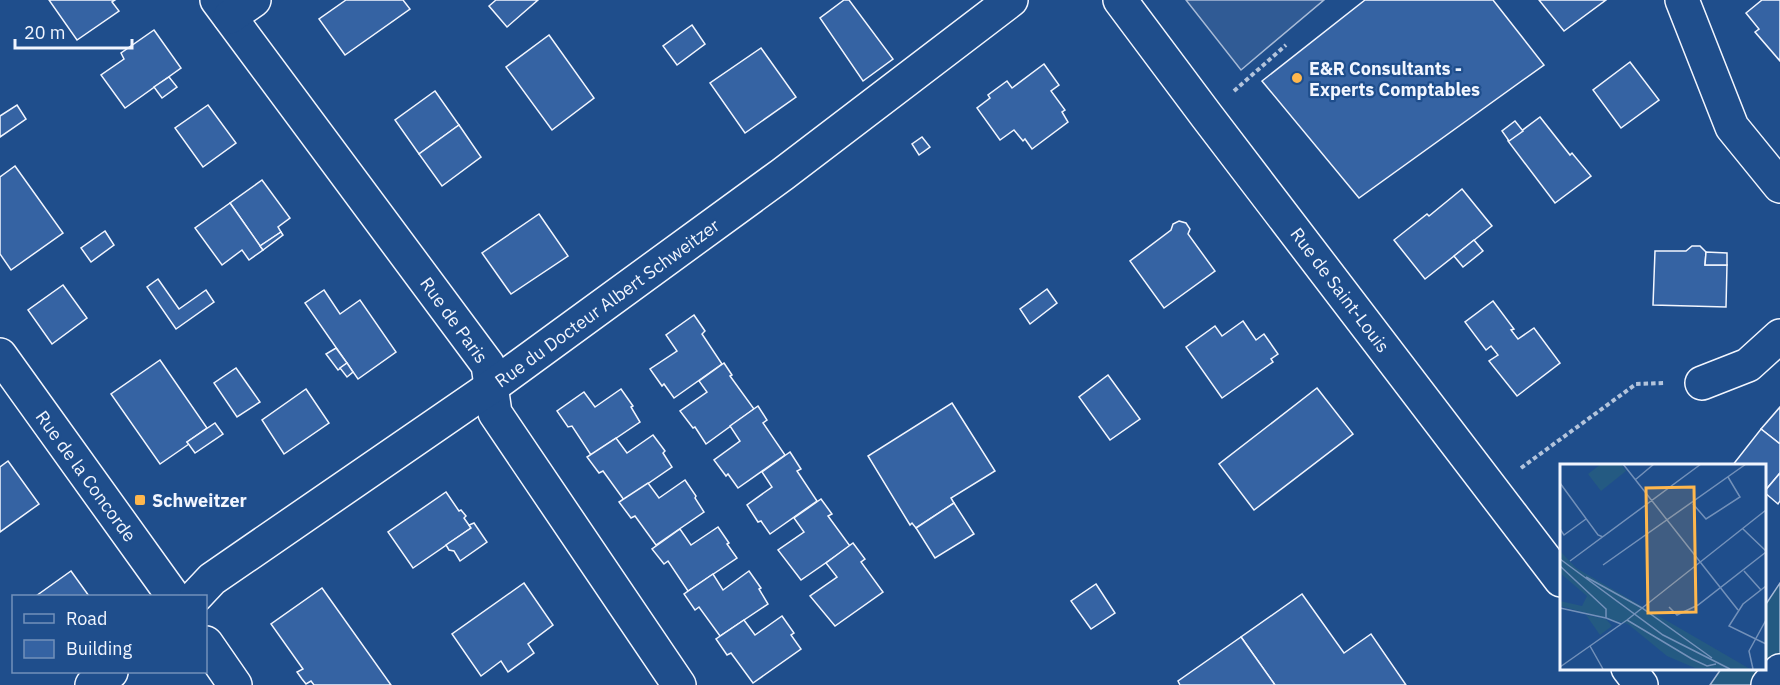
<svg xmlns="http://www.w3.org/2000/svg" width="1780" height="685" viewBox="0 0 1780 685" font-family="'IBM Plex Sans',sans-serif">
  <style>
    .green { fill: #245a82; stroke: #a8bbd7; stroke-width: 1.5 }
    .parking { fill: #305b95; stroke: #a8bbd7; stroke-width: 1.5 }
    .building { fill: #3563a3; stroke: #f2f6ff; stroke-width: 1.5 }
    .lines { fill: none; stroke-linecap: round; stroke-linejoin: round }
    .street-casing { stroke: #f2f6ff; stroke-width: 36 }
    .secondary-casing { stroke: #f2f6ff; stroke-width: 36 }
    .path { stroke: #b3c4dc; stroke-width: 4; stroke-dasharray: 4.5 3; stroke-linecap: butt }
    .street { stroke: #1f4e8c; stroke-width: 33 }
    .secondary { stroke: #1f4e8c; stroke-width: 33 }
    .poi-dot { fill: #ffb74d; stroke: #1f4e8c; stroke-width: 2 }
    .labels { text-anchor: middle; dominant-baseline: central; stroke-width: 4.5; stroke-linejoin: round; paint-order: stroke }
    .poi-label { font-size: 18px; font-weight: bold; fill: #f2f6ff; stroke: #1f4e8c; text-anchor: start }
    .street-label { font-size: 18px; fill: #f2f6ff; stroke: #1f4e8c }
    .inset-road { fill: none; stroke: #7391ba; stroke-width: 1.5 }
    .view { fill: #ffb74d; fill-opacity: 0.15; stroke: #ffb74d; stroke-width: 3 }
    .inset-edge { fill: none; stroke: #f2f6ff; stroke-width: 3 }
  </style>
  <rect width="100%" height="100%" fill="#1f4e8c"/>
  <!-- green -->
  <path class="green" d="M1780,583V685H1710L1721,669L1764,668V607Z"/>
  <!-- parking -->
  <path class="parking" d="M1186,0H1324L1241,70Z"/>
  <!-- building -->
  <g class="building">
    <path d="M49,0H115L112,2L119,11L77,40Z"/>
    <path d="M346,0H403L410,9L345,55L319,19Z"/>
    <path d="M496,0H538L507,27L489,6Z"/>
    <path d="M844,0H849L893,59L863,81L820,18Z"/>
    <path d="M1365,0H1493L1544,65L1359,198L1262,81Z"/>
    <path d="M1539,0H1606L1564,31Z"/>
    <path d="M1762,0H1780V61L1755,32L1759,29L1746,13Z"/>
    <path d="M692,25L705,44L677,65L663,46Z"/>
    <path d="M154,30L181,68L125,108L101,75L124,59L121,53Z"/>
    <path d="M549,35L594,98L552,130L506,67Z"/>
    <path d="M761,48L796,97L745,133L710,83Z"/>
    <path d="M1630,62L1659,100L1621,128L1593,90Z"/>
    <path d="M1044,64L1059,85L1051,91L1065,110L1062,112L1068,122L1032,149L1025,139L1023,141L1014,130L1000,140L977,108L990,98L988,95L1007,81L1012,88Z"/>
    <path d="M169,77L177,87L162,98L154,87Z"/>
    <path d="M435,91L459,125L419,154L395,120Z"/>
    <path d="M17,105L26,119L0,137V116Z"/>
    <path d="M208,105L236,143L203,167L175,128Z"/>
    <path d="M1540,117L1570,155L1572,153L1591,176L1555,203L1508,141Z"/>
    <path d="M1515,121L1523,131L1509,141L1502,131Z"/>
    <path d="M459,125L481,157L442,186L419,154Z"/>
    <path d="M922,137L930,147L919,155L912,144Z"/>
    <path d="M15,166L63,233L11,270L0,254V177Z"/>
    <path d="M262,180L290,218L278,227L281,232L260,246L230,203Z"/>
    <path d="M1462,189L1492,226L1425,279L1394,240L1427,214L1429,216Z"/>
    <path d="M230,203L263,250L249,260L242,250L222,265L195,228Z"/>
    <path d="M539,214L568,256L511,294L482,253Z"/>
    <path d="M1179,221L1186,223L1190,229L1188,234L1215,271L1164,308L1130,261L1171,230L1173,224Z"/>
    <path d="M105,231L114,245L91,262L81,248Z"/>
    <path d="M281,232L283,235L263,250L260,246Z"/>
    <path d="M1474,240L1483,251L1463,267L1454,256Z"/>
    <path d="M1692,246H1700L1706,252L1705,265H1727L1726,307L1653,305L1655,251H1686Z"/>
    <path d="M1706,252L1727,253V265H1705Z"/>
    <path d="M158,279L179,309L206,290L214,302L176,329L147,287Z"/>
    <path d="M63,285L87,318L52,344L28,310Z"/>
    <path d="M1047,289L1057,303L1030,324L1020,309Z"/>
    <path d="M324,290L340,314L360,300L396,352L358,379L305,303Z"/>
    <path d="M1493,301L1514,329L1511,330L1518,339L1534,328L1560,363L1517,396L1489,361L1498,355L1491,346L1486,350L1465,322Z"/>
    <path d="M694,315L705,331L702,334L722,364L674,398L664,384L662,386L650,369L677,351L666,335Z"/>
    <path d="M1243,321L1256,340L1264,334L1278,354L1271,359L1273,362L1222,398L1186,347L1215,326L1222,336Z"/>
    <path d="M336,348L347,363L338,370L326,354Z"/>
    <path d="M160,360L207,428L187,442L189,444L160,464L111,394Z"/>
    <path d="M347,363L353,372L347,377L340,368Z"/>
    <path d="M724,363L732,375L730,376L754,409L706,444L695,427L693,428L680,411L707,392L699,381Z"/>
    <path d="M236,368L260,402L237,417L214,383Z"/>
    <path d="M1108,375L1140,419L1110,440L1079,397Z"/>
    <path d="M1317,388L1353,434L1254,510L1219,464Z"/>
    <path d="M306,389L329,423L284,454L262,420Z"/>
    <path d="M621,389L633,406L631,407L640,422L591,455L572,426L568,427L557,411L584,392L595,407Z"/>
    <path d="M952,403L995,471L951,498L954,503L916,528L912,523L910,525L868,456Z"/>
    <path d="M758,406L767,420L763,423L785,455L738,488L728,474L726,476L714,460L740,441L730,426Z"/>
    <path d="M1780,407V444L1761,429Z"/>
    <path d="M215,423L223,434L195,453L187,442Z"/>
    <path d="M1761,429L1780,444V473L1764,492V466H1732Z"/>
    <path d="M653,435L665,451L663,453L672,467L624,500L603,471L599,473L587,457L616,438L627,453Z"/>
    <path d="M790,452L801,469L797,471L817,501L770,534L761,521L758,522L747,505L772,487L762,472Z"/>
    <path d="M8,461L39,504L0,532V467Z"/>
    <path d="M1780,473V501L1778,504L1764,492Z"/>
    <path d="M685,480L696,496L695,498L704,512L656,545L635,516L631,518L619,502L648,483L659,498Z"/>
    <path d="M446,492L459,511L461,510L466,516L464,518L471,528L413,568L388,532Z"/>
    <path d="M821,499L832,514L828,516L850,546L801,580L778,550L804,532L794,518Z"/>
    <path d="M954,503L974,534L935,558L916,528Z"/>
    <path d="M474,523L487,542L460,561L454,551L449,550L446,545L471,528L469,525Z"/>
    <path d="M718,527L729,543L727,544L737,558L688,591L668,561L664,564L652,549L680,529L691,545Z"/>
    <path d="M853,543L865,559L861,562L883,592L835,626L810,596L837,577L826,563Z"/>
    <path d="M71,571L89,596H36Z"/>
    <path d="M749,571L761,588L759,589L768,604L720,636L699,607L695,610L684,594L713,574L723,590Z"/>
    <path d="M524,583L553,625L528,644L534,653L508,672L501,661L481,676L452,634Z"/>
    <path d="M1096,584L1115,613L1091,629L1071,601Z"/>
    <path d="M322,588L391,685H314L311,681L306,684L302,679L297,672L303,669L271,624Z"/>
    <path d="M1302,594L1344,653L1371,634L1406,685H1275L1241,637Z"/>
    <path d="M782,616L794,633L791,635L801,649L753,683L731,653L727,655L716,639L744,620L755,635Z"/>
    <path d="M1241,637L1275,685H1180L1178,681Z"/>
  </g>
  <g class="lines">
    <defs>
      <g id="street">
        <path d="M217,0L488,365L495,413L679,685"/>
        <path d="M1682,0L1732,127L1780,186"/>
        <path d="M230,17L254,0"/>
        <path d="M0,355L173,596"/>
        <path d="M1702,383L1748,365L1780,336"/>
        <path d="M196,596L212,579L491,387L783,174L1011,0"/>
        <path d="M206,643L235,685"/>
        <path d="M92,685L111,672"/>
      </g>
      <g id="secondary">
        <path d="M1120,0L1206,115L1561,580"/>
        <path d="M1628,668L1641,685"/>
        <path d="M1768,685L1780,671"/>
      </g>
    </defs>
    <!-- street casing -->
    <use href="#street" class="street-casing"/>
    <!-- secondary casing -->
    <use href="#secondary" class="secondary-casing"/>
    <!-- path -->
    <g class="path">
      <path d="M1234,91L1286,45"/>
      <path d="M1521,468L1636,384L1666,383"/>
    </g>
    <!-- street -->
    <use href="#street" class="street"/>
    <!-- secondary -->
    <use href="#secondary" class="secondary"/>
  </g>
  <!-- markers -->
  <g class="poi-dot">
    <circle cx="1297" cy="78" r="6"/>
    <rect x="134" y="494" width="12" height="12" rx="3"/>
  </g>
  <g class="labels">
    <!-- poi labels -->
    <g class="poi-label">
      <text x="1309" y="68">E&amp;R Consultants -<tspan x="1309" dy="21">Experts Comptables</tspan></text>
      <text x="152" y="500">Schweitzer</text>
    </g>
    <!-- street labels -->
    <g class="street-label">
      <text transform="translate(1340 290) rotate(53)">Rue de Saint-Louis</text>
      <text transform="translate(607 303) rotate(-36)">Rue du Docteur Albert Schweitzer</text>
      <text transform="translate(454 320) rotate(54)">Rue de Paris</text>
      <text transform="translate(86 476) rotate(54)">Rue de la Concorde</text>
    </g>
  </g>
  <!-- overview -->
  <g transform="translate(1560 464)">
    <rect width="206" height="206" fill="#1f4e8c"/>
    <path d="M41,0H61L66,7L41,27L28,10ZM0,87L16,104L190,205L135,204L107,192L68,160L0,142V137L22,142L27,132L0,109ZM26,151L46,155L52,162L40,171Z" fill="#245a82"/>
    <path class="inset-road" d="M63,0L178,146M75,16L94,0M0,19L38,71L43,73M133,40L146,55L180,33L168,13M0,65L4,71L26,55M183,65L206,87M0,95L103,171L170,205M10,97L141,0M43,101L186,0M0,102L46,145V154L61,160M184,107L201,126M26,113L82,144L152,194M206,122L183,140L169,162L206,180M109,143L117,151L138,141L206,88M0,144L46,154M67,156L132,195L147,202L156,200M30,182L43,205M0,203L67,156L206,46M193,205L189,187L206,156"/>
    <path class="view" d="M134,23L136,148L88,149L86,24Z"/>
    <rect width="206" height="206" class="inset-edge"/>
  </g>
  <!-- legend -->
  <rect x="12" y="595" width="195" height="78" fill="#1f4e8c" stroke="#7391ba" stroke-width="1.5"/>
  <rect x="24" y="614" width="30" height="9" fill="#1f4e8c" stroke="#7391ba" stroke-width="1.5"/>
  <text x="66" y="625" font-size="18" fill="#f2f6ff">Road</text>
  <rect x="24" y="640" width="30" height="18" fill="#3563a3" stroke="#7391ba" stroke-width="1.5"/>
  <text x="66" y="655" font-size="18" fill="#f2f6ff">Building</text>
  <!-- scale -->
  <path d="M15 39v9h117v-9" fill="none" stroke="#f2f6ff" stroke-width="3"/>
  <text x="24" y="39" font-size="18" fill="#f2f6ff" stroke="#1f4e8c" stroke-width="4.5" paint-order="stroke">20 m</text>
</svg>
